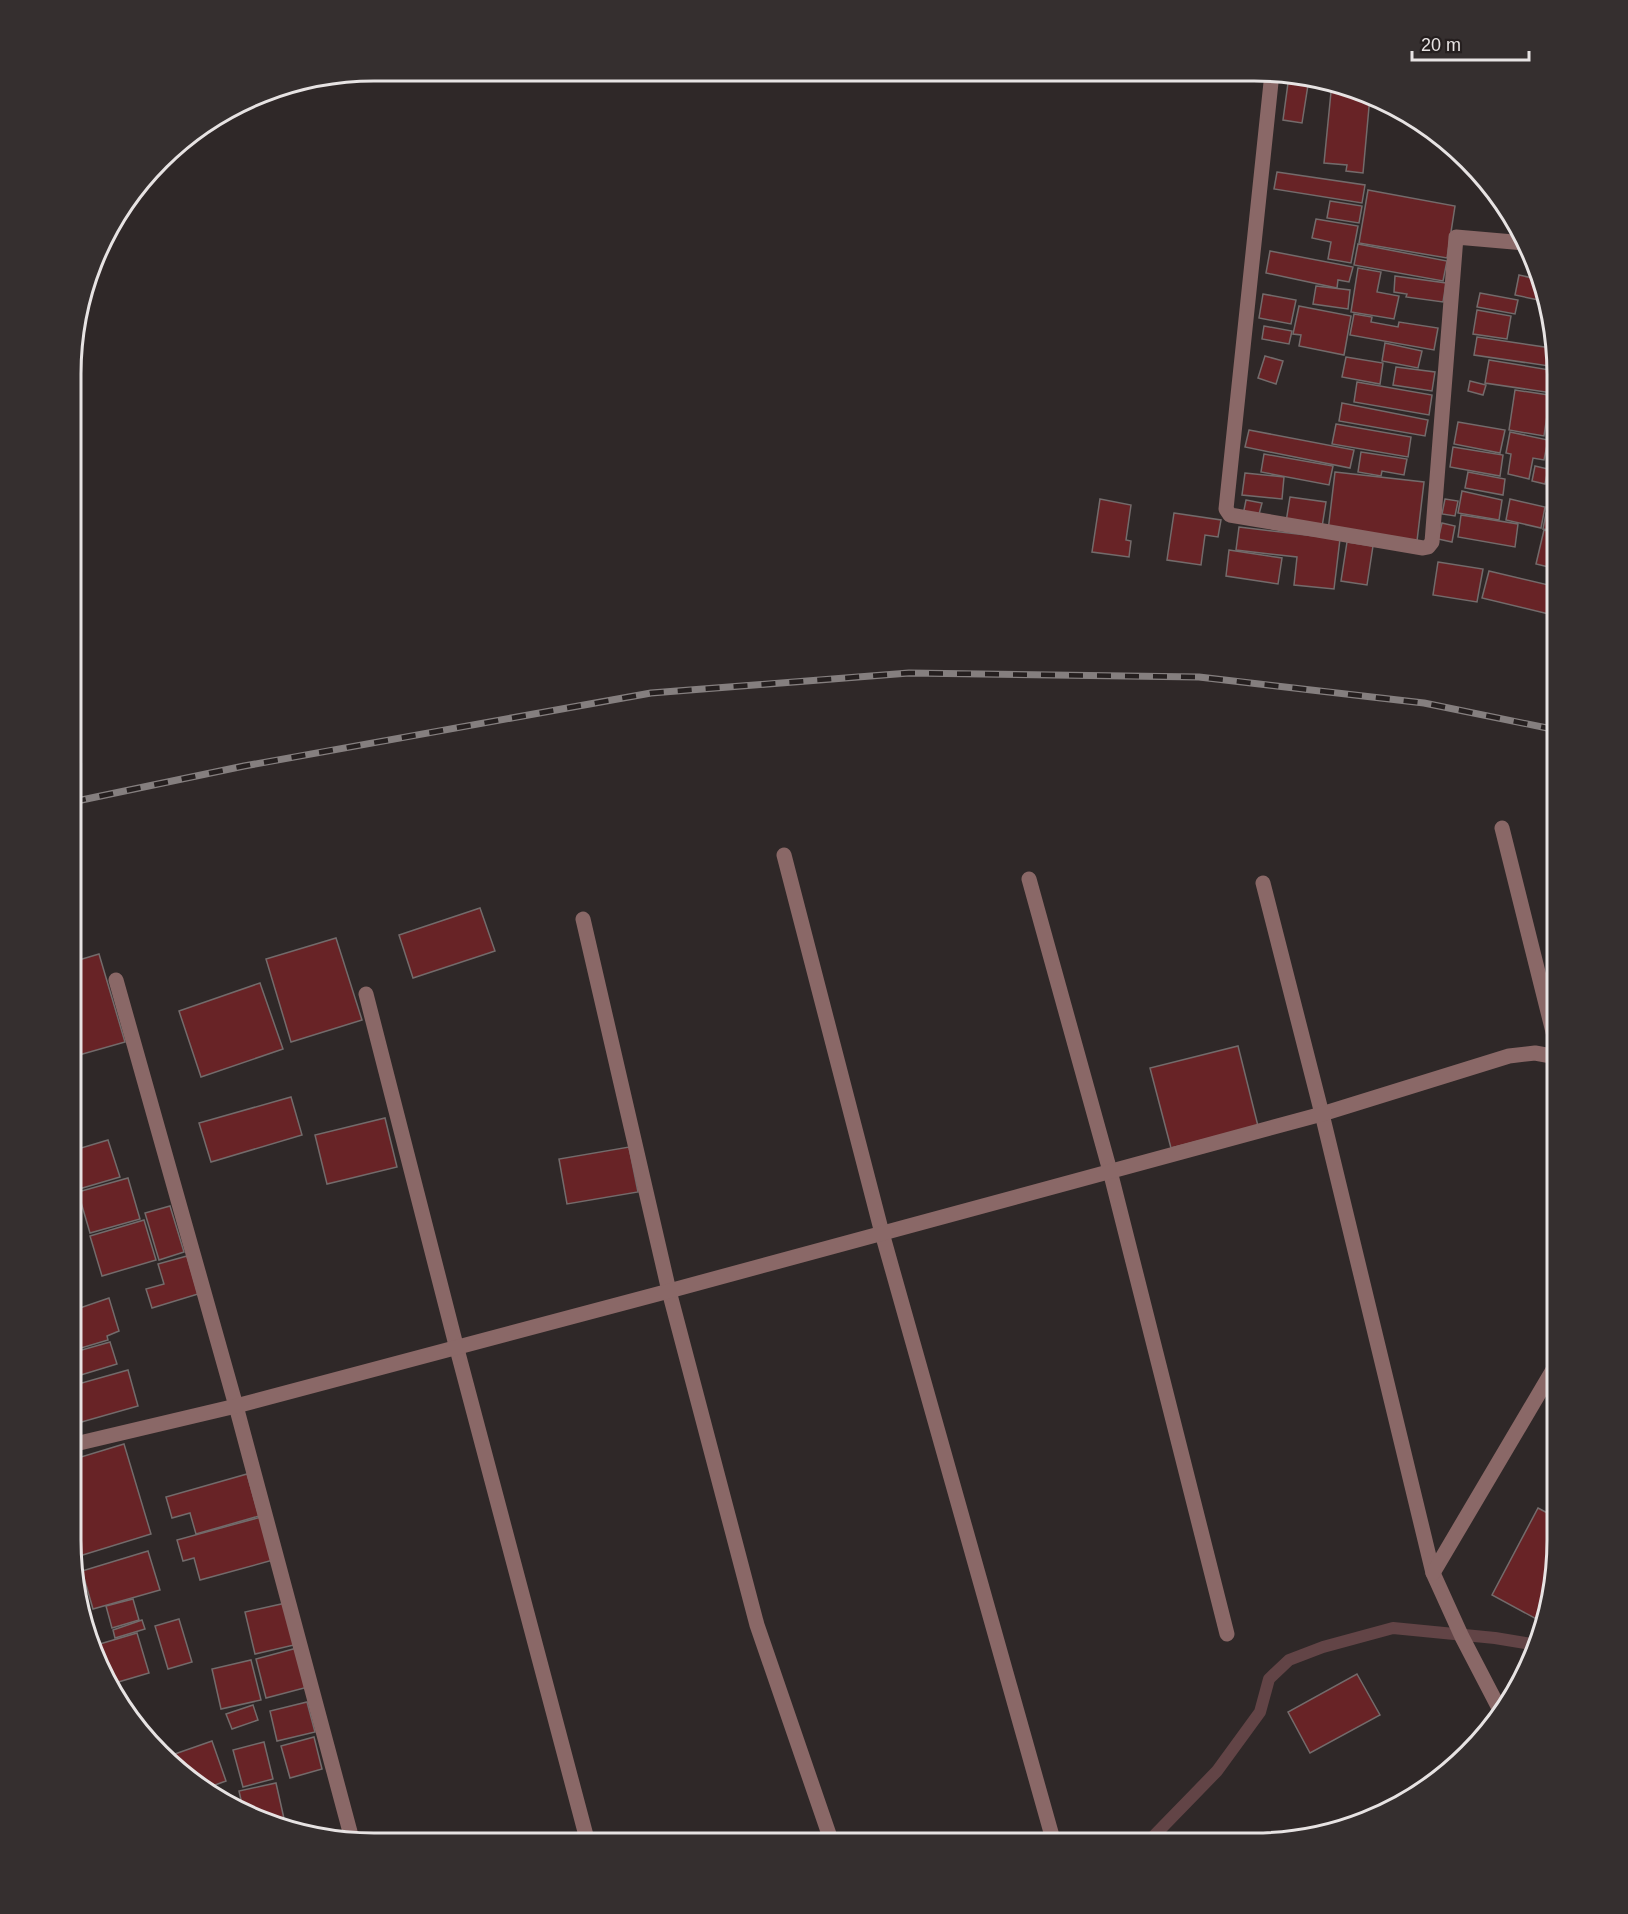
<svg xmlns="http://www.w3.org/2000/svg" width="1628" height="1914" viewBox="0 0 1628 1914" font-family="Arial,sans-serif">
  <style>
    .lines { fill: none; stroke-linecap: round; stroke-linejoin: round }
    .stream { stroke: #624446; stroke-width: 12 }
    .building { fill: #682326; stroke: #736b6b; stroke-width: 1.5 }
    .minor { stroke: #8a6867; stroke-width: 15 }
    .rail-casing { stroke: #857f7f; stroke-width: 7 }
    .rail { stroke: #251f1f; stroke-width: 4.5; stroke-dasharray: 14; stroke-linecap: butt }
    .rim { fill: none; stroke: #e7e3e3; stroke-width: 3 }
  </style>
  <rect width="100%" height="100%" fill="#2f2828"/>
  <g class="lines">
    <!-- stream -->
    <path class="stream" d="M1147,1843L1217,1771L1260,1712L1269,1679L1289,1660L1323,1647L1393,1628L1495,1638L1538,1645"/>
  </g>
  <!-- building -->
  <g class="building">
    <path d="M1288,83L1308,85L1302,123L1283,120Z"/>
    <path d="M1331,92L1370,96L1363,173L1346,171L1347,165L1324,163Z"/>
    <path d="M1277,172L1365,185L1362,203L1274,189Z"/>
    <path d="M1368,190L1455,206L1447,258L1359,243Z"/>
    <path d="M1330,201L1362,206L1359,223L1327,218Z"/>
    <path d="M1316,219L1358,226L1351,263L1328,259L1331,242L1312,238Z"/>
    <path d="M1358,244L1447,261L1443,281L1354,265Z"/>
    <path d="M1270,251L1353,267L1349,282L1338,280L1337,288L1266,273Z"/>
    <path d="M1358,268L1381,272L1377,292L1399,296L1394,319L1351,312Z"/>
    <path d="M1519,275L1541,280L1548,302L1515,295Z"/>
    <path d="M1395,276L1446,283L1443,302L1406,297L1407,294L1394,292Z"/>
    <path d="M1316,286L1350,290L1348,309L1313,304Z"/>
    <path d="M1480,293L1518,300L1515,314L1477,307Z"/>
    <path d="M1263,294L1296,300L1291,324L1259,318Z"/>
    <path d="M1299,306L1351,316L1344,355L1299,346L1301,335L1293,334Z"/>
    <path d="M1477,310L1511,316L1507,339L1473,334Z"/>
    <path d="M1354,314L1372,317L1371,322L1398,327L1399,322L1438,328L1434,350L1350,335Z"/>
    <path d="M1264,326L1292,331L1289,344L1262,339Z"/>
    <path d="M1477,337L1551,348L1549,366L1474,355Z"/>
    <path d="M1385,343L1422,351L1418,368L1382,361Z"/>
    <path d="M1265,356L1283,361L1276,384L1258,378Z"/>
    <path d="M1346,357L1383,363L1380,384L1342,377Z"/>
    <path d="M1489,360L1556,371L1552,393L1485,383Z"/>
    <path d="M1396,367L1435,372L1432,391L1393,385Z"/>
    <path d="M1470,381L1486,385L1483,395L1468,391Z"/>
    <path d="M1357,382L1432,395L1429,415L1354,402Z"/>
    <path d="M1515,390L1555,396L1553,410L1548,409L1544,436L1509,430Z"/>
    <path d="M1342,403L1428,420L1425,436L1339,421Z"/>
    <path d="M1458,422L1505,430L1500,453L1454,444Z"/>
    <path d="M1336,424L1411,437L1408,457L1332,444Z"/>
    <path d="M1249,430L1354,450L1350,468L1245,447Z"/>
    <path d="M1510,432L1548,440L1544,460L1533,458L1529,479L1508,474L1511,454L1506,453Z"/>
    <path d="M1552,438L1557,439V463L1548,462Z"/>
    <path d="M1453,447L1503,455L1500,476L1450,467Z"/>
    <path d="M1361,452L1407,459L1404,475L1382,471L1381,476L1358,472Z"/>
    <path d="M1264,454L1333,466L1329,485L1261,472Z"/>
    <path d="M1535,466L1548,469L1545,484L1532,481Z"/>
    <path d="M1335,472L1424,482L1417,541L1328,531Z"/>
    <path d="M1468,472L1505,479L1503,495L1465,488Z"/>
    <path d="M1245,473L1284,477L1282,499L1242,495Z"/>
    <path d="M1462,491L1502,500L1499,520L1458,513Z"/>
    <path d="M1290,497L1326,502L1322,527L1286,522Z"/>
    <path d="M1100,499L1131,505L1126,540L1131,541L1129,557L1092,552Z"/>
    <path d="M1445,499L1458,501L1455,516L1442,514Z"/>
    <path d="M1510,499L1545,507L1541,528L1506,520Z"/>
    <path d="M1246,500L1262,503L1258,518L1243,515Z"/>
    <path d="M1174,513L1221,520L1218,537L1205,535L1201,565L1167,560Z"/>
    <path d="M1546,513L1557,515V531L1543,529Z"/>
    <path d="M1461,515L1518,524L1515,547L1458,537Z"/>
    <path d="M1442,523L1455,526L1452,542L1438,539Z"/>
    <path d="M1239,527L1340,539L1334,589L1294,585L1297,557L1236,550Z"/>
    <path d="M1544,530L1557,533V569L1536,564Z"/>
    <path d="M1347,542L1373,546L1367,585L1341,581Z"/>
    <path d="M1229,550L1282,558L1278,584L1226,576Z"/>
    <path d="M1438,562L1483,569L1477,602L1433,595Z"/>
    <path d="M1489,571L1557,587V616L1482,598Z"/>
    <path d="M480,908L495,951L413,978L399,935Z"/>
    <path d="M336,938L362,1020L291,1042L266,959Z"/>
    <path d="M99,954L125,1042L72,1057V962Z"/>
    <path d="M260,983L283,1049L201,1077L179,1011Z"/>
    <path d="M1238,1046L1258,1126L1171,1148L1150,1068Z"/>
    <path d="M291,1097L302,1135L211,1162L199,1123Z"/>
    <path d="M385,1118L397,1167L327,1184L315,1135Z"/>
    <path d="M108,1140L120,1177L79,1189L71,1165V1151Z"/>
    <path d="M629,1147L638,1192L567,1204L559,1159Z"/>
    <path d="M128,1178L140,1219L90,1233L78,1192Z"/>
    <path d="M170,1206L184,1252L159,1260L145,1213Z"/>
    <path d="M144,1220L156,1260L102,1276L90,1236Z"/>
    <path d="M71,1233L81,1276L71,1278Z"/>
    <path d="M187,1256L198,1294L152,1308L146,1289L164,1284L158,1264Z"/>
    <path d="M109,1298L119,1331L107,1336L108,1340L71,1351V1311Z"/>
    <path d="M110,1342L117,1364L71,1378V1353Z"/>
    <path d="M128,1370L138,1406L71,1425V1386Z"/>
    <path d="M124,1444L151,1534L73,1558L71,1540V1460Z"/>
    <path d="M247,1474L259,1516L196,1534L190,1513L172,1518L166,1497Z"/>
    <path d="M1538,1508L1557,1518V1560L1544,1623L1492,1595Z"/>
    <path d="M261,1517L273,1560L200,1580L194,1558L183,1561L177,1540Z"/>
    <path d="M148,1551L160,1590L93,1609L82,1571Z"/>
    <path d="M133,1599L139,1620L112,1628L106,1606Z"/>
    <path d="M286,1603L294,1645L255,1654L245,1612Z"/>
    <path d="M179,1619L192,1662L168,1669L155,1626Z"/>
    <path d="M142,1620L145,1629L115,1638L113,1630Z"/>
    <path d="M137,1633L149,1673L108,1685L93,1646Z"/>
    <path d="M297,1648L308,1687L266,1698L256,1659Z"/>
    <path d="M251,1660L261,1700L221,1709L212,1669Z"/>
    <path d="M1357,1674L1380,1715L1310,1753L1288,1712Z"/>
    <path d="M307,1702L315,1732L277,1741L270,1711Z"/>
    <path d="M253,1705L258,1720L232,1729L226,1714Z"/>
    <path d="M314,1737L322,1769L290,1778L281,1746Z"/>
    <path d="M212,1741L226,1781L204,1789L171,1764L169,1756Z"/>
    <path d="M264,1742L273,1779L243,1787L233,1750Z"/>
    <path d="M276,1783L285,1823L272,1825L244,1813L239,1791Z"/>
  </g>
  <g class="lines">
    <!-- minor -->
    <g class="minor">
      <path d="M1272,73L1226,509L1230,515L1423,548L1428,547L1432,542L1456,237L1525,243"/>
      <path d="M1502,828L1557,1048"/>
      <path d="M784,855L882,1233L1054,1843"/>
      <path d="M1029,879L1110,1171L1227,1634"/>
      <path d="M1263,883L1322,1114L1433,1573L1462,1637L1501,1712"/>
      <path d="M583,919L669,1291L757,1625L832,1843"/>
      <path d="M116,980L236,1406L353,1843"/>
      <path d="M366,994L457,1349L588,1843"/>
      <path d="M71,1445L236,1406L669,1291L1322,1114L1509,1056L1535,1053L1557,1057"/>
      <path d="M1433,1573L1557,1363"/>
    </g>
    <defs>
      <path id="rail" d="M72,802L244,766L651,693L909,673L1199,677L1424,703L1557,730"/>
    </defs>
    <!-- rail casing -->
    <use href="#rail" class="rail-casing"/>
    <!-- rail -->
    <use href="#rail" class="rail"/>
  </g>
  <!-- crop -->
  <path d="M0 0H1628V1914H0ZM374 81H1254A293 293 0 0 1 1547 374V1540A293 293 0 0 1 1254 1833H374A293 293 0 0 1 81 1540V374A293 293 0 0 1 374 81Z" fill="#352f2f" fill-rule="evenodd"/>
  <path class="rim" d="M374 81H1254A293 293 0 0 1 1547 374V1540A293 293 0 0 1 1254 1833H374A293 293 0 0 1 81 1540V374A293 293 0 0 1 374 81Z"/>
  <!-- scale -->
  <path d="M1412 51v9h117v-9" fill="none" stroke="#e7e3e3" stroke-width="3"/>
  <text x="1421" y="51" font-size="18" fill="#e7e3e3" stroke="#251f1f" stroke-width="4.5" paint-order="stroke">20 m</text>
</svg>
